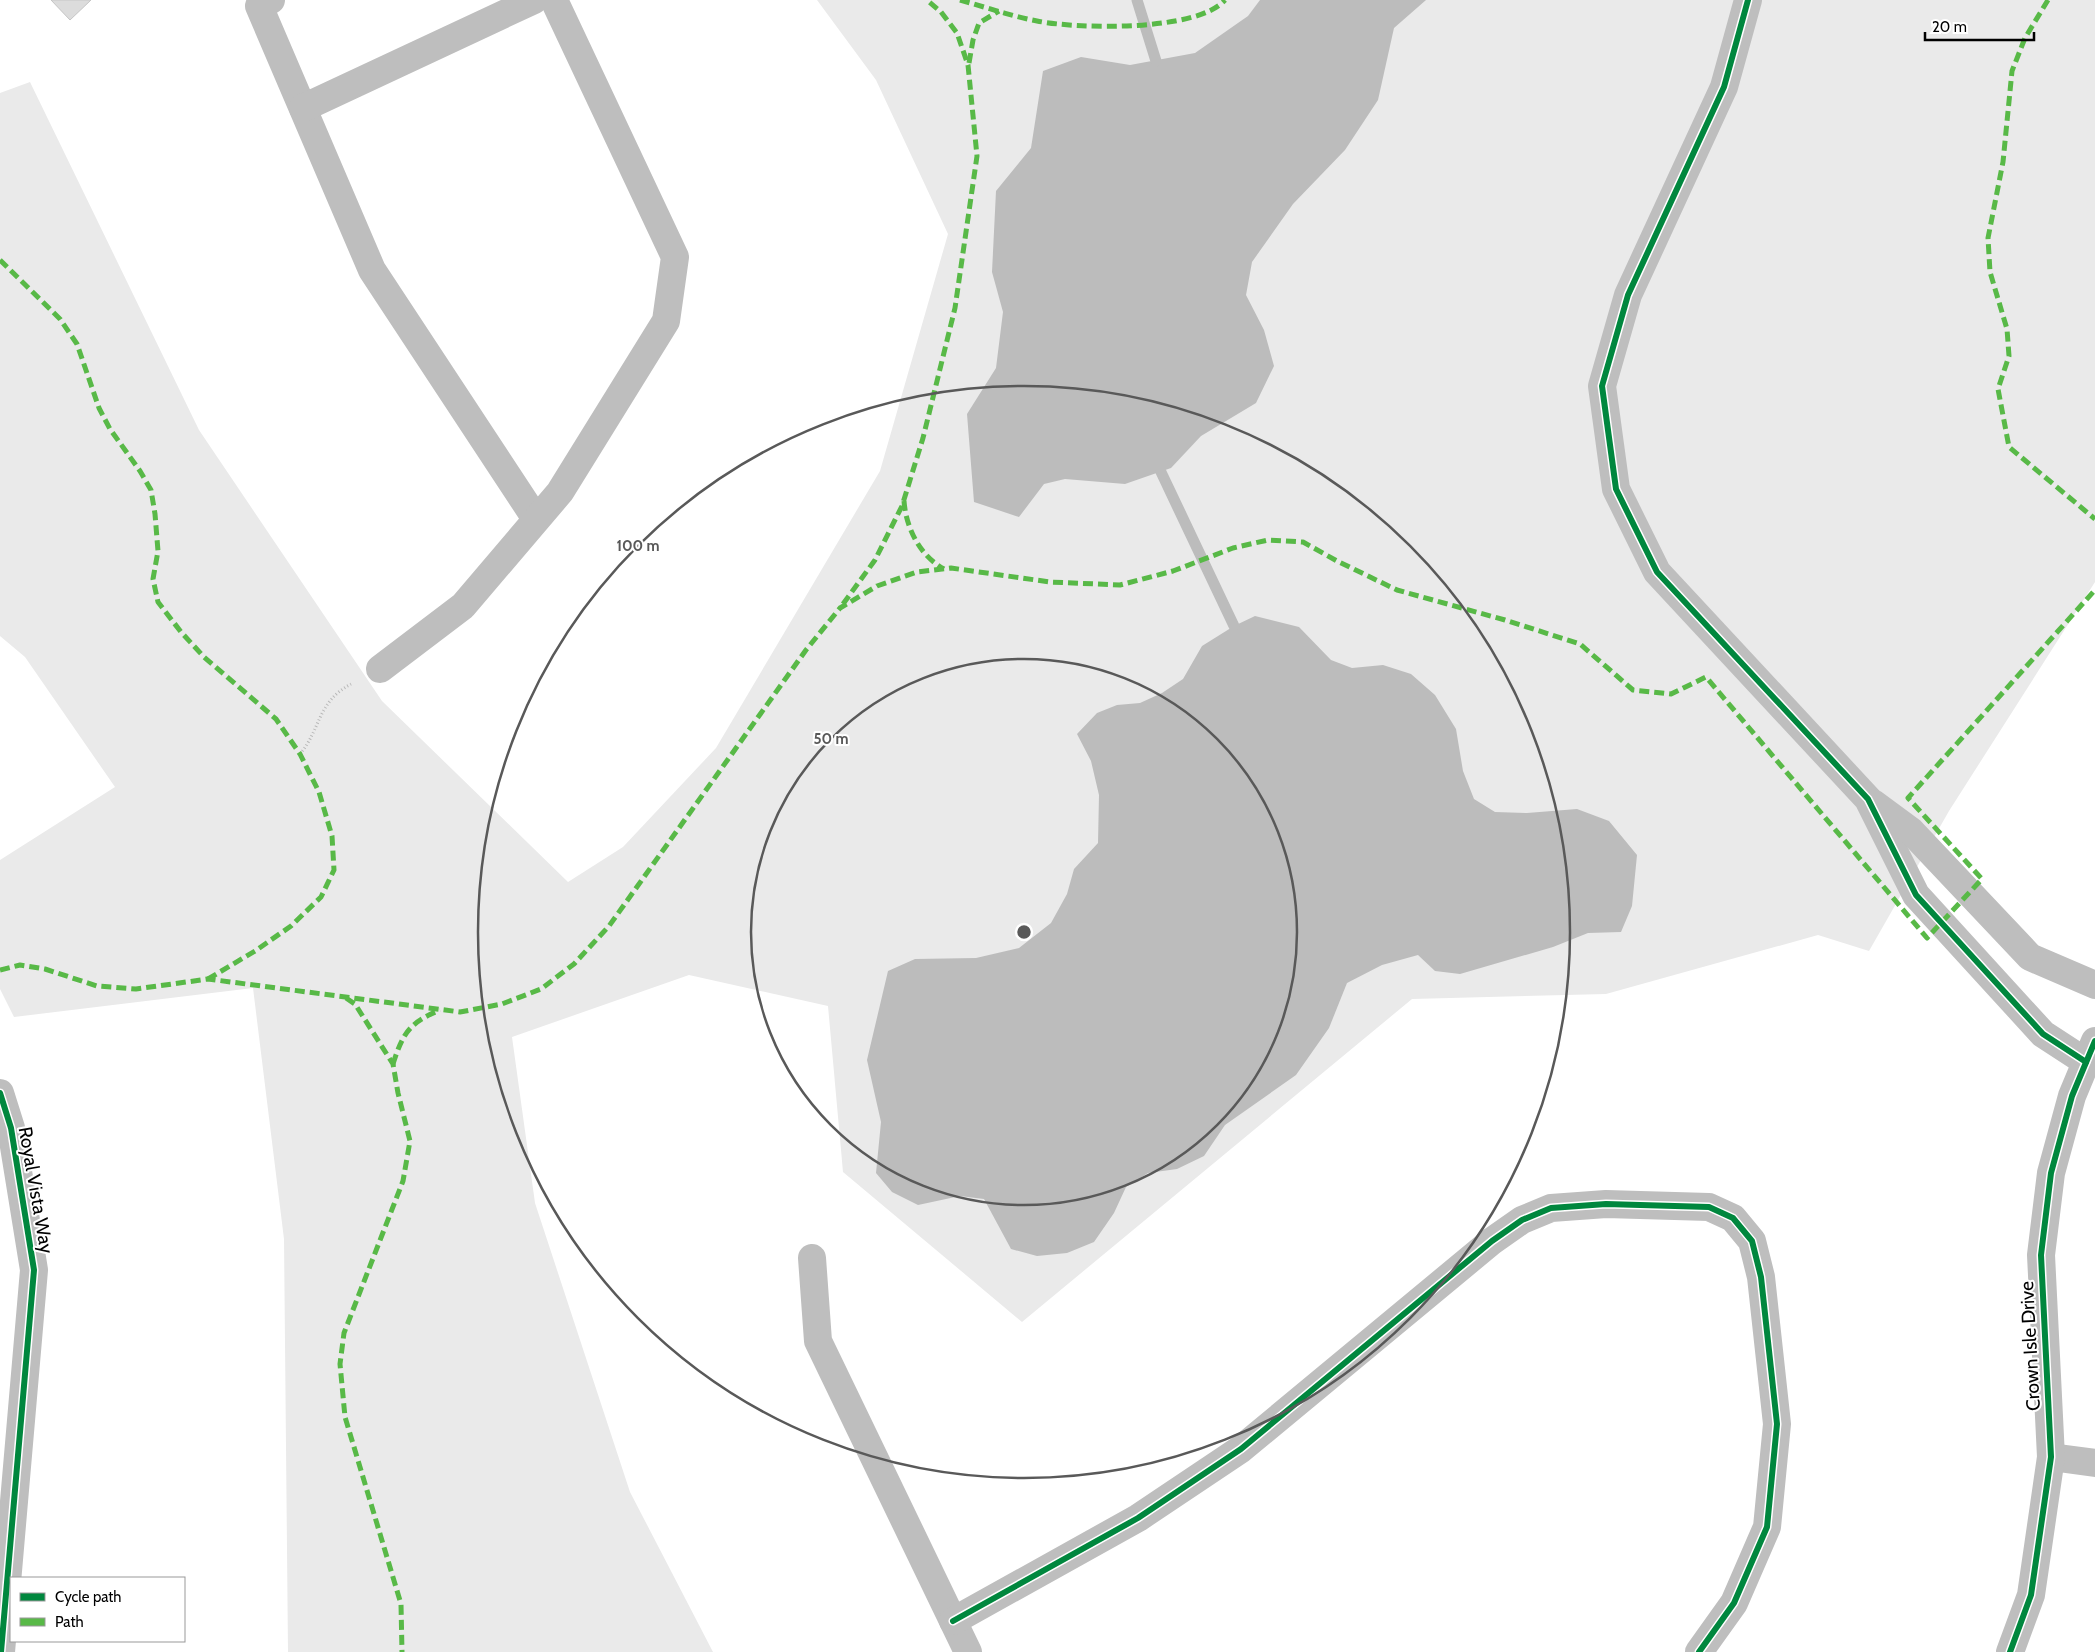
<svg xmlns="http://www.w3.org/2000/svg" width="2095" height="1652" viewBox="0 0 2095 1652" font-family="Cabin,sans-serif">
  <style>
    .green { fill: #eaeaea }
    .water { fill: #bcbcbc }
    .lines { fill: none; stroke-linecap: round; stroke-linejoin: round }
    .stream { stroke: #bcbcbc; stroke-width: 11 }
    .building { fill: #dcdcdc; stroke: #c5c5c5 }
    .path { stroke: #b8b8b8; stroke-width: 3; stroke-dasharray: 1 2.5; stroke-linecap: butt }
    .minor { stroke: #bebebe; stroke-width: 28 }
    .quiet { stroke: #58b947; stroke-width: 5; stroke-dasharray: 10 5; stroke-linecap: butt }
    .cycleway-casing { stroke: #fff; stroke-width: 9 }
    .cycleway { stroke: #00873e; stroke-width: 6 }
    .ring { fill: none; stroke: #595959; stroke-width: 2.5 }
    .labels { text-anchor: middle; dominant-baseline: central; stroke-width: 4; stroke-linejoin: round; paint-order: stroke }
    .street-label { font-size: 19px; fill: #000; stroke: #fff }
    .centre { fill: #595959; stroke: #fff; stroke-width: 2.5 }
    .ring-label { font-size: 15px; text-anchor: middle; font-weight: bold; fill: #595959; stroke: #fff; stroke-width: 4; stroke-linejoin: round; paint-order: stroke }
  </style>
  <rect width="100%" height="100%" fill="#fff"/>
  <!-- green -->
  <path class="green" d="M817,0H2095V582L1949,811L1869,951L1818,935L1606,994L1412,999L1022,1322L843,1172L828,1006L689,975L512,1037L535,1203L630,1492L713,1652H288L284,1239L253,988L14,1017L0,989V860L115,787L25,657L0,636V93L30,82L199,430L382,701L568,882L623,847L716,748L880,471L948,234L876,80Z"/>
  <!-- water -->
  <g class="water">
    <path d="M1260,0H1426L1394,28L1378,100L1345,150L1293,204L1252,262L1246,295L1264,330L1274,366L1256,403L1201,436L1171,468L1125,484L1065,479L1044,484L1019,517L974,502L967,414L996,368L1003,312L992,272L996,191L1031,148L1043,71L1081,57L1130,65L1195,53L1248,16Z"/>
    <path d="M1255,616L1299,627L1331,660L1352,668L1383,665L1411,674L1435,695L1456,729L1463,771L1474,799L1495,812L1527,813L1577,809L1609,821L1637,855L1632,906L1621,932L1588,933L1553,947L1460,974L1435,971L1418,955L1382,965L1347,983L1329,1028L1296,1075L1225,1125L1204,1156L1177,1169L1148,1173L1126,1187L1114,1213L1094,1242L1067,1253L1037,1256L1011,1249L984,1199L960,1196L918,1205L892,1192L876,1173L881,1122L867,1060L888,971L915,959L976,958L1019,948L1051,923L1067,894L1074,869L1098,843L1099,795L1091,761L1077,734L1097,713L1117,705L1140,703L1162,693L1183,679L1202,646L1234,626Z"/>
  </g>
  <g class="lines">
    <!-- stream -->
    <g class="stream">
      <path d="M1137,0L1156,61"/>
      <path d="M1161,472L1234,626"/>
    </g>
  </g>
  <!-- building -->
  <path class="building" d="M51,0H91L70,20Z"/>
  <g class="lines">
    <!-- path -->
    <path class="path" d="M300,754C321,729 317,702 351,684"/>
    <!-- minor -->
    <g class="minor">
      <path d="M271,0L259,6L372,270L536,519"/>
      <path d="M1748,0L1724,87L1628,295L1602,386L1616,489L1657,572L1868,799L1916,895L2043,1034L2086,1062"/>
      <path d="M303,108L534,0"/>
      <path d="M380,669L463,606L560,492L666,321L675,257L554,0"/>
      <path d="M1873,803L1911,831L2030,957L2095,985"/>
      <path d="M0,1093L11,1128L34,1270L1,1652"/>
      <path d="M812,1258L818,1341L968,1652"/>
      <path d="M2051,1457L2095,1463"/>
      <path d="M953,1621L1138,1518L1241,1449L1492,1241L1522,1220L1551,1208L1606,1204L1709,1207L1733,1218L1752,1241L1761,1277L1777,1424L1767,1527L1734,1603L1699,1652"/>
      <path d="M2010,1652L2031,1595L2051,1457L2041,1255L2051,1173L2072,1096L2095,1041"/>
    </g>
    <!-- quiet -->
    <g class="quiet">
      <path d="M960,0C985,7 1011,16 1037,21C1077,29 1197,32 1225,0"/>
      <path d="M2048,0L2025,38L2012,71L2003,162L1988,238L1990,272L2007,329L2009,356L1998,389L2009,447L2095,519"/>
      <path d="M969,63L973,40L979,23L999,11"/>
      <path d="M0,260L60,319L77,344L99,408L110,429L140,471L151,490L155,514L158,551L153,579L158,602L181,632L204,657L276,719L300,754L319,792L332,836L334,870L321,897L291,926L255,951L208,979"/>
      <path d="M904,501C906,528 920,556 944,569"/>
      <path d="M843,604L875,560L902,506L923,438L955,308L977,156L968,65L957,33L941,12L927,0"/>
      <path d="M0,970L20,965L45,969L97,986L136,989L208,979L460,1012L502,1004L541,989L574,964L609,926L806,650L840,608L877,586L917,572L951,568L1050,582L1120,585L1173,571L1233,548L1268,540L1303,542L1337,561L1397,590L1505,620L1580,644L1633,690L1671,694L1706,677L1927,938L1982,879L1908,798L2095,590"/>
      <path d="M346,998L355,1004L393,1064L398,1093L410,1141L403,1181L344,1333L340,1364L345,1417L401,1604L402,1652"/>
      <path d="M393,1064C403,1033 409,1023 440,1010"/>
    </g>
    <defs>
      <g id="cycleway">
        <path d="M1748,0L1724,87L1628,295L1602,386L1616,489L1657,572L1868,799L1916,895L2043,1034L2086,1062"/>
        <path d="M0,1093L11,1128L34,1270L1,1652"/>
        <path d="M953,1621L1138,1518L1241,1449L1492,1241L1522,1220L1551,1208L1606,1204L1709,1207L1733,1218L1752,1241L1761,1277L1777,1424L1767,1527L1734,1603L1699,1652"/>
        <path d="M2010,1652L2031,1595L2051,1457L2041,1255L2051,1173L2072,1096L2095,1041"/>
      </g>
    </defs>
    <!-- cycleway casing -->
    <use href="#cycleway" class="cycleway-casing"/>
    <!-- cycleway -->
    <use href="#cycleway" class="cycleway"/>
  </g>
  <!-- distance rings -->
  <g class="ring">
    <circle cx="1024" cy="932" r="273"/>
    <circle cx="1024" cy="932" r="546"/>
  </g>
  <g class="labels">
    <!-- street labels -->
    <g class="street-label">
      <text transform="translate(36 1190) rotate(80)">Royal Vista Way</text>
      <text transform="translate(2030 1346) rotate(-93)">Crown Isle Drive</text>
    </g>
  </g>
  <circle cx="1024" cy="932" r="8" class="centre"/>
  <g class="ring-label">
    <text x="638" y="551">100 m</text>
    <text x="831" y="744">50 m</text>
  </g>
  <!-- legend -->
  <rect x="10" y="1577" width="175" height="65" fill="#ffffff" stroke="#999999"/>
  <rect x="20" y="1593" width="25" height="8" fill="#00873e" stroke="#999999"/>
  <text x="55" y="1602" font-size="15" fill="#000000">Cycle path</text>
  <rect x="20" y="1618" width="25" height="8" fill="#58b947" stroke="#999999"/>
  <text x="55" y="1627" font-size="15" fill="#000000">Path</text>
  <!-- scale -->
  <path d="M1925 32v8h109v-8" fill="none" stroke="#000000" stroke-width="2.5"/>
  <text x="1932" y="32" font-size="15" fill="#000000" stroke="#ffffff" stroke-width="4" paint-order="stroke">20 m</text>
</svg>
